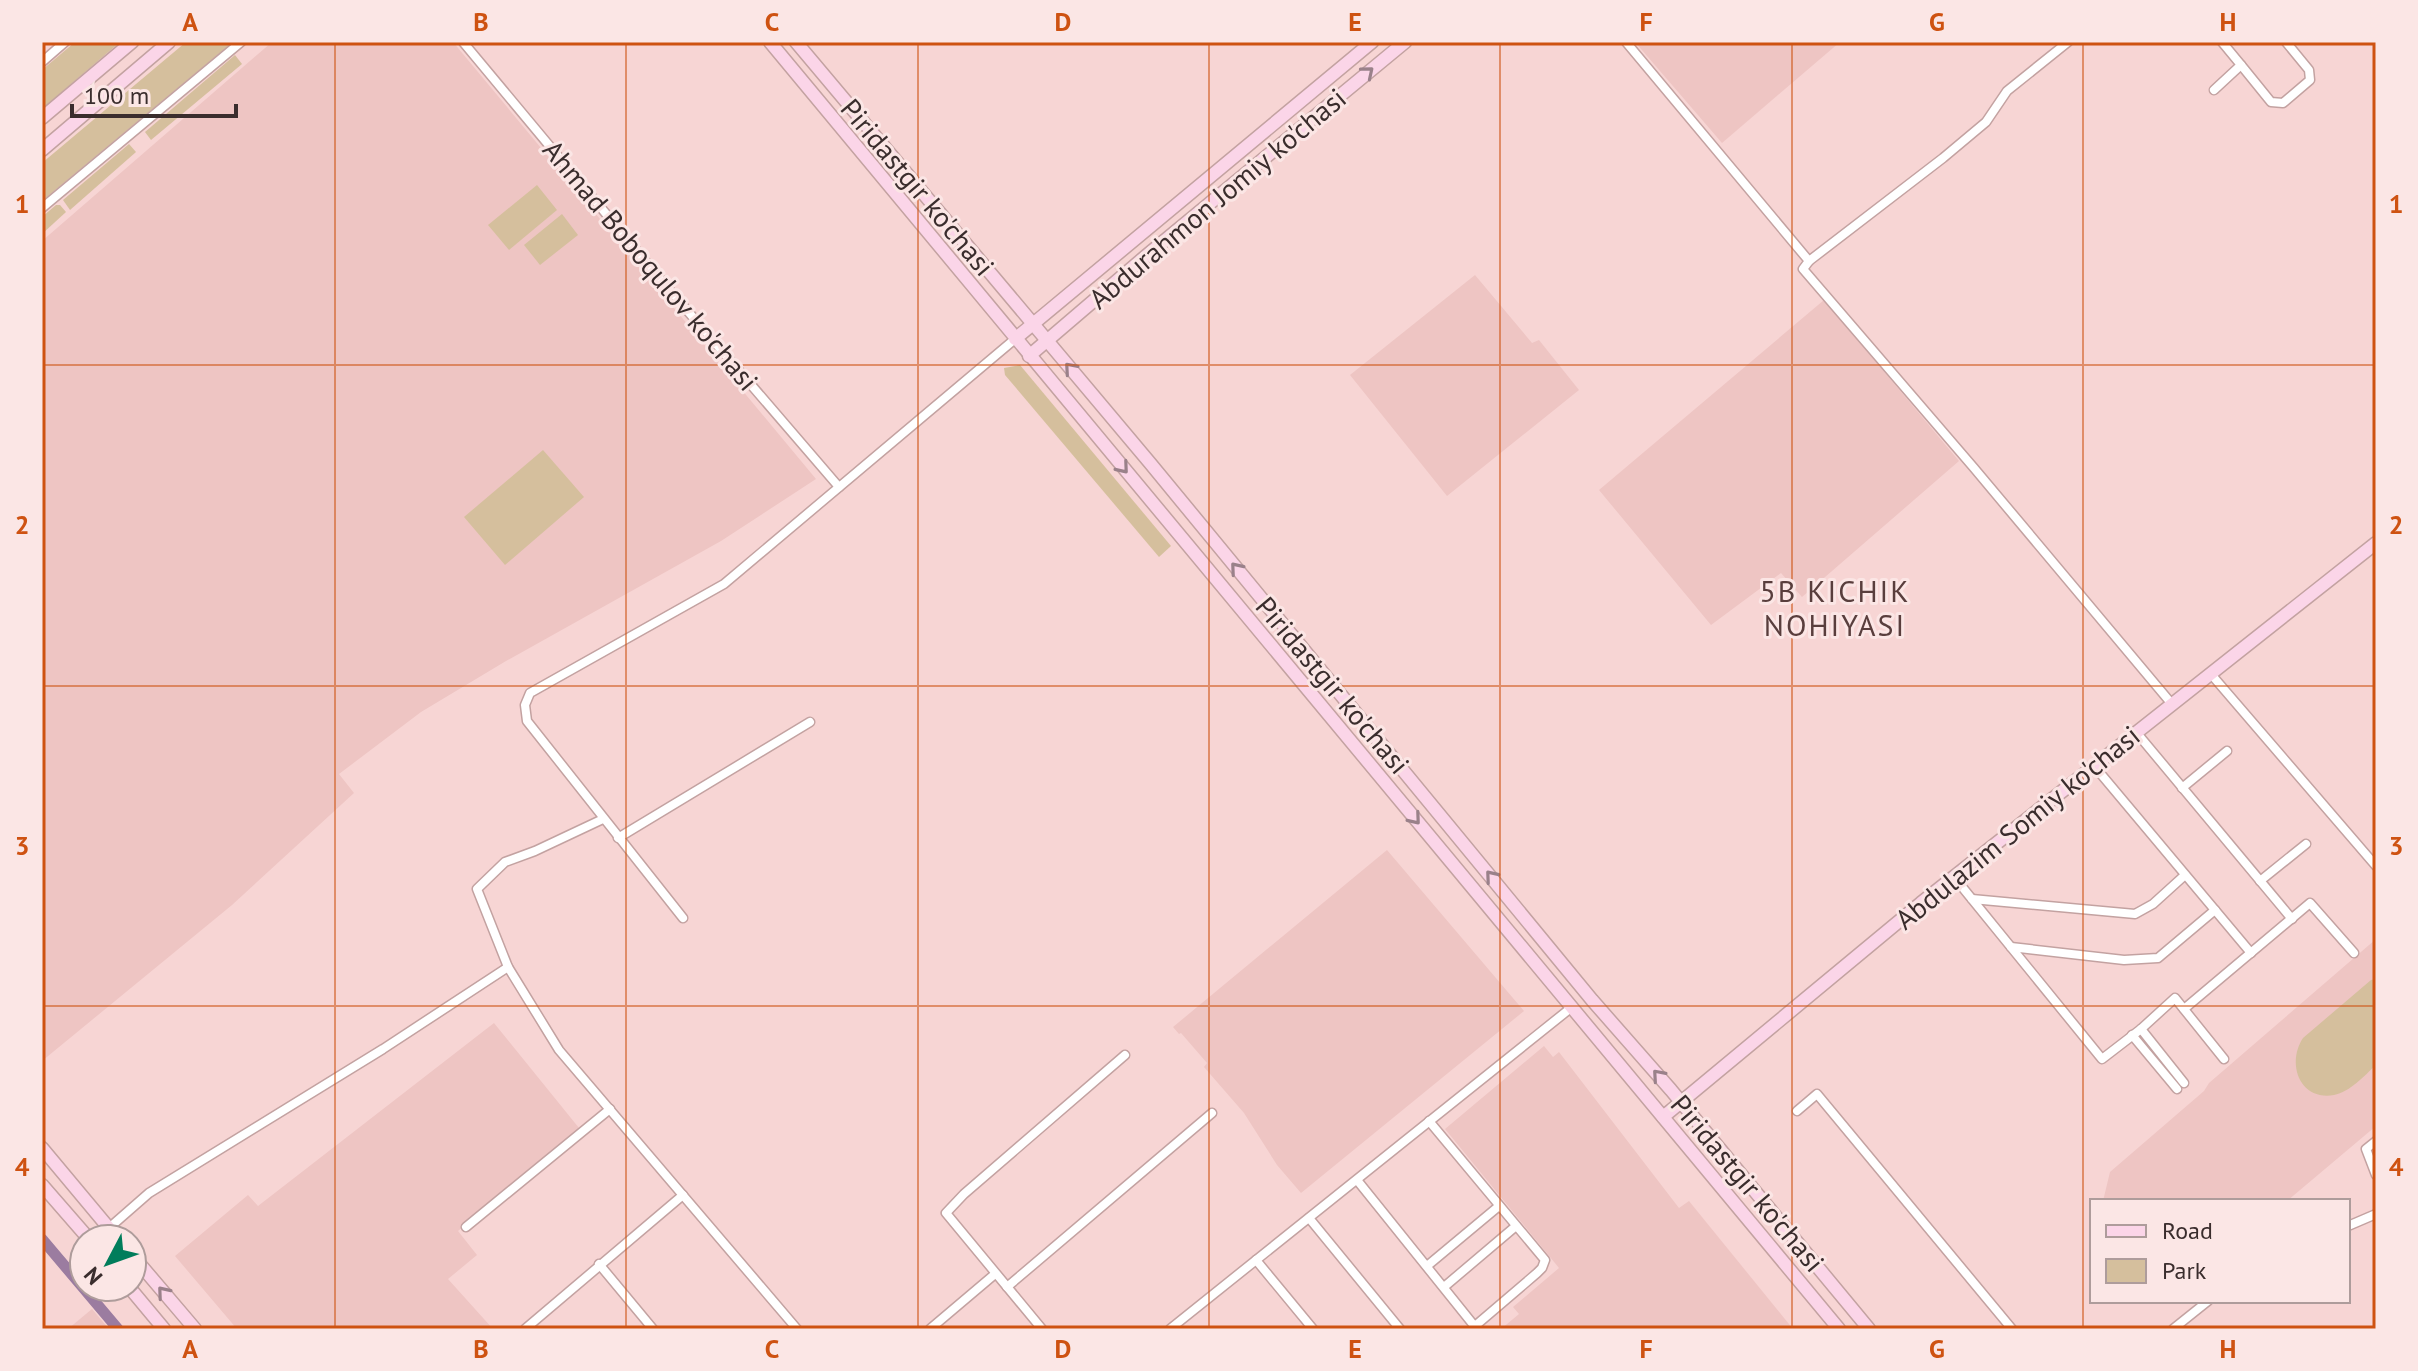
<svg xmlns="http://www.w3.org/2000/svg" width="2418" height="1371" viewBox="0 0 2418 1371" font-family="'PT Sans',sans-serif">
  <style>
    .built { fill: #eec5c3 }
    .green { fill: #d5bf9d }
    .lines { fill: none; stroke-linecap: round; stroke-linejoin: round }
    .canal { stroke: #9b7ca0; stroke-width: 11 }
    .street-casing { stroke: #c3a2a1; stroke-width: 11 }
    .secondary-casing { stroke: #c3a2a1; stroke-width: 15 }
    .street { stroke: #fff; stroke-width: 8 }
    .secondary { stroke: #fbd5e8; stroke-width: 12 }
    .oneway { stroke: #9a818a }
    .grid { fill: none; stroke: #ce5211; stroke-width: 2; stroke-opacity: 0.55 }
    .labels { text-anchor: middle; dominant-baseline: central; stroke-width: 6; stroke-linejoin: round; paint-order: stroke }
    .street-label { font-size: 28px; fill: #3a2d2d; stroke: #fbe6e5 }
    .neighbourhood-label { font-size: 30px; letter-spacing: 2px; fill: #593e3d; stroke: #fbe6e5 }
    .neatline { fill: none; stroke: #ce5211; stroke-width: 3 }
    .grid-label { font-size: 26px; text-anchor: middle; font-weight: bold; fill: #ce5211 }
  </style>
  <rect width="100%" height="100%" fill="#f7d5d4"/>
  <!-- built -->
  <g class="built">
    <path d="M272,42H453L816,479L721,541L506,661L421,712L339,774L354,793L232,905L42,1061V241Z"/>
    <path d="M1635,42H1840L1722,143Z"/>
    <path d="M1475,275L1532,343L1539,340L1579,390L1447,496L1350,375Z"/>
    <path d="M1824,300L1959,461L1802,597L1781,573L1711,625L1599,490Z"/>
    <path d="M1387,850L1524,1011L1301,1193L1277,1165L1244,1113L1204,1067L1207,1063L1181,1033L1179,1034L1173,1027Z"/>
    <path d="M2376,939V1126L2287,1201H2103L2110,1172L2204,1091L2209,1083Z"/>
    <path d="M494,1023L579,1128L458,1231L477,1255L448,1279L493,1329H237L175,1256L248,1195L258,1206Z"/>
    <path d="M1544,1046L1553,1057L1559,1052L1679,1208L1689,1201L1793,1329H1501L1519,1314L1513,1307L1559,1268L1445,1129Z"/>
    <path d="M92,1309L109,1329H68Z"/>
  </g>
  <!-- green -->
  <g class="green">
    <path d="M75,42H120L42,109V70Z"/>
    <path d="M186,42H233L42,201V163Z"/>
    <path d="M235,55L242,64L151,140L145,132Z"/>
    <path d="M129,144L136,152L70,210L63,200Z"/>
    <path d="M537,185L557,210L509,250L488,225Z"/>
    <path d="M56,205H60L66,212L42,234V217Z"/>
    <path d="M562,214L578,235L540,265L524,245Z"/>
    <path d="M1020,365L1171,546L1159,557L1005,375L1004,368Z"/>
    <path d="M543,450L584,497L505,565L464,517Z"/>
    <path d="M2376,979V1065C2364,1076 2350,1092 2334,1095C2300,1101 2286,1064 2303,1038L2371,980Z"/>
  </g>
  <g class="lines">
    <!-- canal -->
    <path class="canal" d="M42,1239L118,1329"/>
    <defs>
      <g id="street">
        <path d="M463,42L667,287L839,487"/>
        <path d="M1626,42L1809,261L1803,269L1974,468L2171,703"/>
        <path d="M42,62L65,42"/>
        <path d="M2241,65L2271,102L2283,103L2310,80L2309,70L2286,42"/>
        <path d="M2214,90L2241,65L2222,42"/>
        <path d="M42,208L241,42"/>
        <path d="M1809,261L1943,158L1986,122L2007,91L2068,42"/>
        <path d="M2210,673L2376,866"/>
        <path d="M2136,732L2292,919"/>
        <path d="M2095,767L2251,953"/>
        <path d="M2182,788L2227,751"/>
        <path d="M603,819L535,851L505,862L477,889L508,967L559,1050L797,1329"/>
        <path d="M618,838L810,722"/>
        <path d="M1954,877L2102,1059L2141,1029L2175,998L2224,1059"/>
        <path d="M2260,881L2306,844"/>
        <path d="M1972,899L2135,914L2153,904L2185,875"/>
        <path d="M683,918L527,721L525,705L530,693L724,584L1015,339"/>
        <path d="M2011,947L2124,960L2158,958L2215,910"/>
        <path d="M2184,1009L2310,903L2354,953"/>
        <path d="M2141,1029L2184,1083"/>
        <path d="M2132,1035L2177,1089"/>
        <path d="M1797,1111L1817,1094L2012,1329"/>
        <path d="M1429,1121L1545,1260L1542,1268L1537,1273L1475,1326"/>
        <path d="M2376,1141L2366,1149L2376,1175"/>
        <path d="M1357,1180L1476,1328"/>
        <path d="M1309,1218L1400,1329"/>
        <path d="M2348,1226L2376,1214"/>
        <path d="M466,1227L610,1109"/>
        <path d="M109,1228L149,1193L383,1049L508,967"/>
        <path d="M1256,1260L1313,1329"/>
        <path d="M599,1264L653,1329"/>
        <path d="M1427,1266L1499,1206"/>
        <path d="M1007,1287L1212,1113"/>
        <path d="M1444,1287L1516,1226"/>
        <path d="M525,1329L683,1195"/>
        <path d="M930,1329L995,1274"/>
        <path d="M1042,1329L946,1213L964,1194L1125,1055"/>
        <path d="M1170,1329L1572,1007"/>
        <path d="M2173,1329L2208,1301"/>
      </g>
      <g id="secondary">
        <path d="M770,42L1839,1329"/>
        <path d="M796,42L1150,463L1592,1000L1671,1090L1869,1329"/>
        <path d="M42,118L132,42"/>
        <path d="M42,150L169,42"/>
        <path d="M1015,339L1372,42"/>
        <path d="M1029,356L1146,256L1405,42"/>
        <path d="M1663,1117L1921,903L2376,543"/>
        <path d="M42,1148L118,1239"/>
        <path d="M42,1185L89,1239"/>
        <path d="M132,1255L195,1329"/>
        <path d="M129,1287L164,1329"/>
      </g>
    </defs>
    <!-- street casing -->
    <use href="#street" class="street-casing"/>
    <!-- secondary casing -->
    <use href="#secondary" class="secondary-casing"/>
    <!-- street -->
    <use href="#street" class="street"/>
    <!-- secondary -->
    <use href="#secondary" class="secondary"/>
  </g>
  <!-- one-way arrows -->
  <defs><path id="oneway-chevron" d="M-2-3.5L2.5 0L-2 3.5" fill="none" stroke-width="1.6" stroke-linecap="round" stroke-linejoin="round" transform="scale(2)"/></defs>
  <g class="oneway">
    <use href="#oneway-chevron" transform="translate(1368 72) rotate(-40)"/>
    <use href="#oneway-chevron" transform="translate(1070 368) rotate(-131)"/>
    <use href="#oneway-chevron" transform="translate(1123 468) rotate(50)"/>
    <use href="#oneway-chevron" transform="translate(1236 568) rotate(-130)"/>
    <use href="#oneway-chevron" transform="translate(1415 819) rotate(50)"/>
    <use href="#oneway-chevron" transform="translate(1491 876) rotate(-130)"/>
    <use href="#oneway-chevron" transform="translate(1658 1075) rotate(-131)"/>
    <use href="#oneway-chevron" transform="translate(163 1292) rotate(-130)"/>
  </g>
  <!-- grid -->
  <path class="grid" d="M335,42V1329M626,42V1329M918,42V1329M1209,42V1329M1500,42V1329M1792,42V1329M2083,42V1329M42,365H2376M42,686H2376M42,1006H2376"/>
  <g class="labels">
    <!-- street labels -->
    <g class="street-label">
      <text transform="translate(918 187) rotate(50)">Piridastgir ko'chasi</text>
      <text transform="translate(1217 198) rotate(-40)">Abdurahmon Jomiy ko'chasi</text>
      <text transform="translate(651 265) rotate(50)">Ahmad Boboqulov ko'chasi</text>
      <text transform="translate(1333 685) rotate(50)">Piridastgir ko'chasi</text>
      <text transform="translate(2017 827) rotate(-39)">Abdulazim Somiy ko'chasi</text>
      <text transform="translate(1748 1183) rotate(50)">Piridastgir ko'chasi</text>
    </g>
    <!-- neighbourhood labels -->
    <g class="neighbourhood-label">
      <text x="1835" y="590">5B KICHIK<tspan x="1835" dy="34">NOHIYASI</tspan></text>
    </g>
  </g>
  <!-- border -->
  <rect width="2418" height="1371" fill="none" stroke="#fbe6e5" stroke-width="88"/>
  <!-- legend -->
  <rect x="2090" y="1199" width="260" height="104" fill="#fbe6e5" stroke="#ae9c9b" stroke-width="2"/>
  <rect x="2106" y="1225" width="40" height="12" fill="#fbd5e8" stroke="#ae9c9b" stroke-width="2"/>
  <text x="2162" y="1239" font-size="24" fill="#3a2d2d">Road</text>
  <rect x="2106" y="1259" width="40" height="24" fill="#d5bf9d" stroke="#ae9c9b" stroke-width="2"/>
  <text x="2162" y="1279" font-size="24" fill="#3a2d2d">Park</text>
  <!-- north arrow -->
  <g transform="translate(108 1263) rotate(229)"><circle r="38" fill="#fbe6e5" stroke="#ae9c9b" stroke-width="2"/>
  <path d="M0-6L14 30L0 20L-14 30Z" fill="#017d5b"/>
  <text y="-12" font-size="22" font-weight="bold" text-anchor="middle" fill="#3a2d2d">N</text>
  </g>
  <!-- scale -->
  <path d="M72 104v12h164v-12" fill="none" stroke="#3a2d2d" stroke-width="4"/>
  <text x="84" y="104" font-size="24" fill="#3a2d2d" stroke="#fbe6e5" stroke-width="6" paint-order="stroke">100 m</text>
  <rect x="44" y="44" width="2330" height="1283" class="neatline"/>
  <g class="grid-label">
    <text x="190" y="31">A</text>
    <text x="481" y="31">B</text>
    <text x="772" y="31">C</text>
    <text x="1063" y="31">D</text>
    <text x="1355" y="31">E</text>
    <text x="1646" y="31">F</text>
    <text x="1937" y="31">G</text>
    <text x="2228" y="31">H</text>
    <text x="22" y="213">1</text>
    <text x="2396" y="213">1</text>
    <text x="22" y="534">2</text>
    <text x="2396" y="534">2</text>
    <text x="22" y="855">3</text>
    <text x="2396" y="855">3</text>
    <text x="22" y="1176">4</text>
    <text x="2396" y="1176">4</text>
    <text x="190" y="1358">A</text>
    <text x="481" y="1358">B</text>
    <text x="772" y="1358">C</text>
    <text x="1063" y="1358">D</text>
    <text x="1355" y="1358">E</text>
    <text x="1646" y="1358">F</text>
    <text x="1937" y="1358">G</text>
    <text x="2228" y="1358">H</text>
  </g>
</svg>
